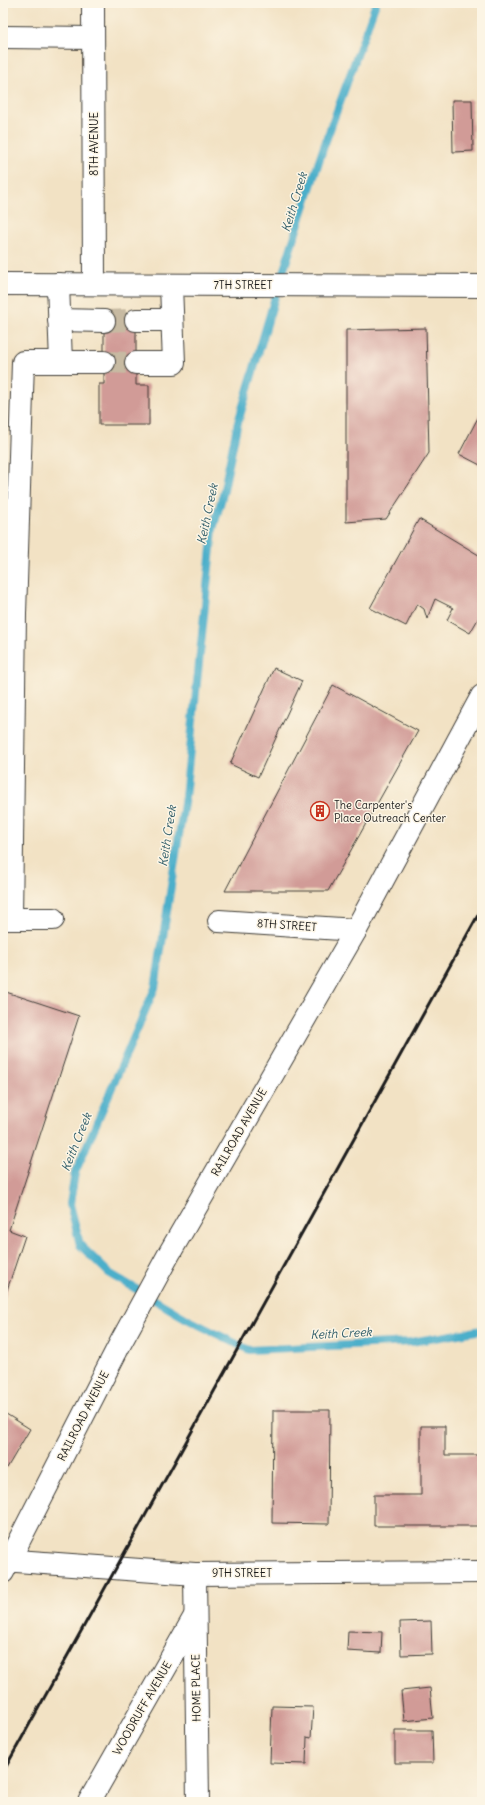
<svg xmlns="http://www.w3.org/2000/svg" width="485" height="1805" viewBox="0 0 485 1805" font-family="Delius,sans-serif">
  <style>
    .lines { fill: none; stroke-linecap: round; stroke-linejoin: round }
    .stream { stroke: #4bafca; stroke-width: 8 }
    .building { fill: #d19b97 }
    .minor-tunnel { stroke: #c7baa2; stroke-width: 22; stroke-dasharray: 22 11; stroke-linecap: butt }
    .minor-casing { stroke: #3c3a35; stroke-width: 24 }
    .minor { stroke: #fff; stroke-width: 22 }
    .rail { stroke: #1c1c1c; stroke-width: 3 }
    .labels { text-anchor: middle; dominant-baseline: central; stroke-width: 3; stroke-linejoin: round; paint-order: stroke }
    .street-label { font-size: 11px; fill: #1c1c1c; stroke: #fcf5e5 }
    .poi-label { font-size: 11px; fill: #1c1c1c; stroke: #fcf5e5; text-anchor: start }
    .water-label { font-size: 12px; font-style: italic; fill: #315e6a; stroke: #fcf5e5 }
  </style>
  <rect width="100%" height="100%" fill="#fcf5e5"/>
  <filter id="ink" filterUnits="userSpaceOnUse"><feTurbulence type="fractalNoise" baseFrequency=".025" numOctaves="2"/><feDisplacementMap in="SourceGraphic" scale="8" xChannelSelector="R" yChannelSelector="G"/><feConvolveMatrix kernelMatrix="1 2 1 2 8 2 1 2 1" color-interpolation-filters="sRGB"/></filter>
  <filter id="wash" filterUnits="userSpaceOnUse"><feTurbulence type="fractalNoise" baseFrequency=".012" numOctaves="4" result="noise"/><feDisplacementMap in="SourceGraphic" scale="16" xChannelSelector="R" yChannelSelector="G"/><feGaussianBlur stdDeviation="0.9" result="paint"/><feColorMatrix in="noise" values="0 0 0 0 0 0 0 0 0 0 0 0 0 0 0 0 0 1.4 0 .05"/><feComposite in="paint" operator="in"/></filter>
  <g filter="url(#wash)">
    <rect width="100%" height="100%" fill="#f2e2c4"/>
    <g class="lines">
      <!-- stream -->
      <path class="stream" d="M376,3L323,149L275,297L237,426L223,494L213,529L185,797L155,988L75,1173L70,1204L80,1245L109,1273L187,1319L249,1350L411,1342L482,1330"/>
    </g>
    <g id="blocks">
      <!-- building -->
      <g class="building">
        <path d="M452,100H472L473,151L453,152Z"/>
        <path d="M136,315V385H149V425H99V384H104V316Z"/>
        <path d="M426,328L429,453L386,519L346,522V330Z"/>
        <path d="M482,410V466L459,454Z"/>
        <path d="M419,519L482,557V612L470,633L447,620L453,608L435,599L427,619L424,609L417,604L406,626L370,608Z"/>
        <path d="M274,668L302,681L258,777L230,764Z"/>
        <path d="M333,685L418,731L328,891H225Z"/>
        <path d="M3,991L79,1016L9,1230L25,1236L3,1302Z"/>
        <path d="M273,1410H330L329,1524L272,1523Z"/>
        <path d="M3,1412L30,1429L7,1468L3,1466Z"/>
        <path d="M421,1426H445V1455H482V1526H374V1495H421Z"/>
        <path d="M431,1621L432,1654L401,1655L400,1622Z"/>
        <path d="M348,1631L382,1632L381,1653L347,1651Z"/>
        <path d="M430,1688L433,1718L404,1721L401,1691Z"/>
        <path d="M272,1706L313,1707L311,1738L307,1737L306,1764L270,1763Z"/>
        <path d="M395,1730H432L433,1763H395Z"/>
      </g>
    </g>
  </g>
  <g filter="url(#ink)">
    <use href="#blocks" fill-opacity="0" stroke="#3c3a35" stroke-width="1"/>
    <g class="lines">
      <!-- minor-tunnel -->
      <g class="minor-tunnel">
        <path d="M104,321L136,320"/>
        <path d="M104,362L136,363"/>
      </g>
      <defs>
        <g id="minor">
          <path d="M93,3L94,284"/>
          <path d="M3,37L93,38"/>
          <path d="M3,284L482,286"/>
          <path d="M59,320L104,321"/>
          <path d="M136,320H172"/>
          <path d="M61,362H104"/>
          <path d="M136,363H174L171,285"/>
          <path d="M3,919H53"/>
          <path d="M11,919L15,614L23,362H61L58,284"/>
          <path d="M219,921L356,930"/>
          <path d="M3,1560L195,1574L482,1572"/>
          <path d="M3,1572L121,1342L169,1254L356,930L482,696"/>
          <path d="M195,1574L198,1802"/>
          <path d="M89,1802L195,1616"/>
        </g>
      </defs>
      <!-- minor casing -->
      <use href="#minor" class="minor-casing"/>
      <!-- minor -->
      <use href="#minor" class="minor"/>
      <!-- rail -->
      <path class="rail" d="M3,1772L482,908"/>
    </g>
  </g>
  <!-- icons -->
  <defs>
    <symbol id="building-ring" viewBox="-11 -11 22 22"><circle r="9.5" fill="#fcf5e5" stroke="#c8321e" stroke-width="1.5"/><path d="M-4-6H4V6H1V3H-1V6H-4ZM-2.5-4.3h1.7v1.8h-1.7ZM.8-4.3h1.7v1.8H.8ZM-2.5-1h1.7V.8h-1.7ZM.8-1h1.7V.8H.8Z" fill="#c8321e"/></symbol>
  </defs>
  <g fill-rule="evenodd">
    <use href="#building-ring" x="309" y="800" width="22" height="22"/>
  </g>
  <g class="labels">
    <!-- street labels -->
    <g class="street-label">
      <text transform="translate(94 144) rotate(-90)">8TH AVENUE</text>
      <text x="243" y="285">7TH STREET</text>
      <text transform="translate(287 925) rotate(4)">8TH STREET</text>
      <text transform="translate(239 1132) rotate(-60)">RAILROAD AVENUE</text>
      <text transform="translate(83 1416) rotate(-63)">RAILROAD AVENUE</text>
      <text x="242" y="1573">9TH STREET</text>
      <text transform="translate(196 1688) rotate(-91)">HOME PLACE</text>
      <text transform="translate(142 1708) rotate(-60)">WOODRUFF AVENUE</text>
    </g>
    <!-- poi labels -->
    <g class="poi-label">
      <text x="334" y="805">The Carpenter's<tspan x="334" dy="13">Place Outreach Center</tspan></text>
    </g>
    <!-- water labels -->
    <g class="water-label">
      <text transform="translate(294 202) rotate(-73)">Keith Creek</text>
      <text transform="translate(207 514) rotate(-78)">Keith Creek</text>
      <text transform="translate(167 836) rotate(-81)">Keith Creek</text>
      <text transform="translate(76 1142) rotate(-68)">Keith Creek</text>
      <text transform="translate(341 1333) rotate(-3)">Keith Creek</text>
    </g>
  </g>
  <!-- margin -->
  <rect width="485" height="1805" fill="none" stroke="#fcf5e5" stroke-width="16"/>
</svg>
